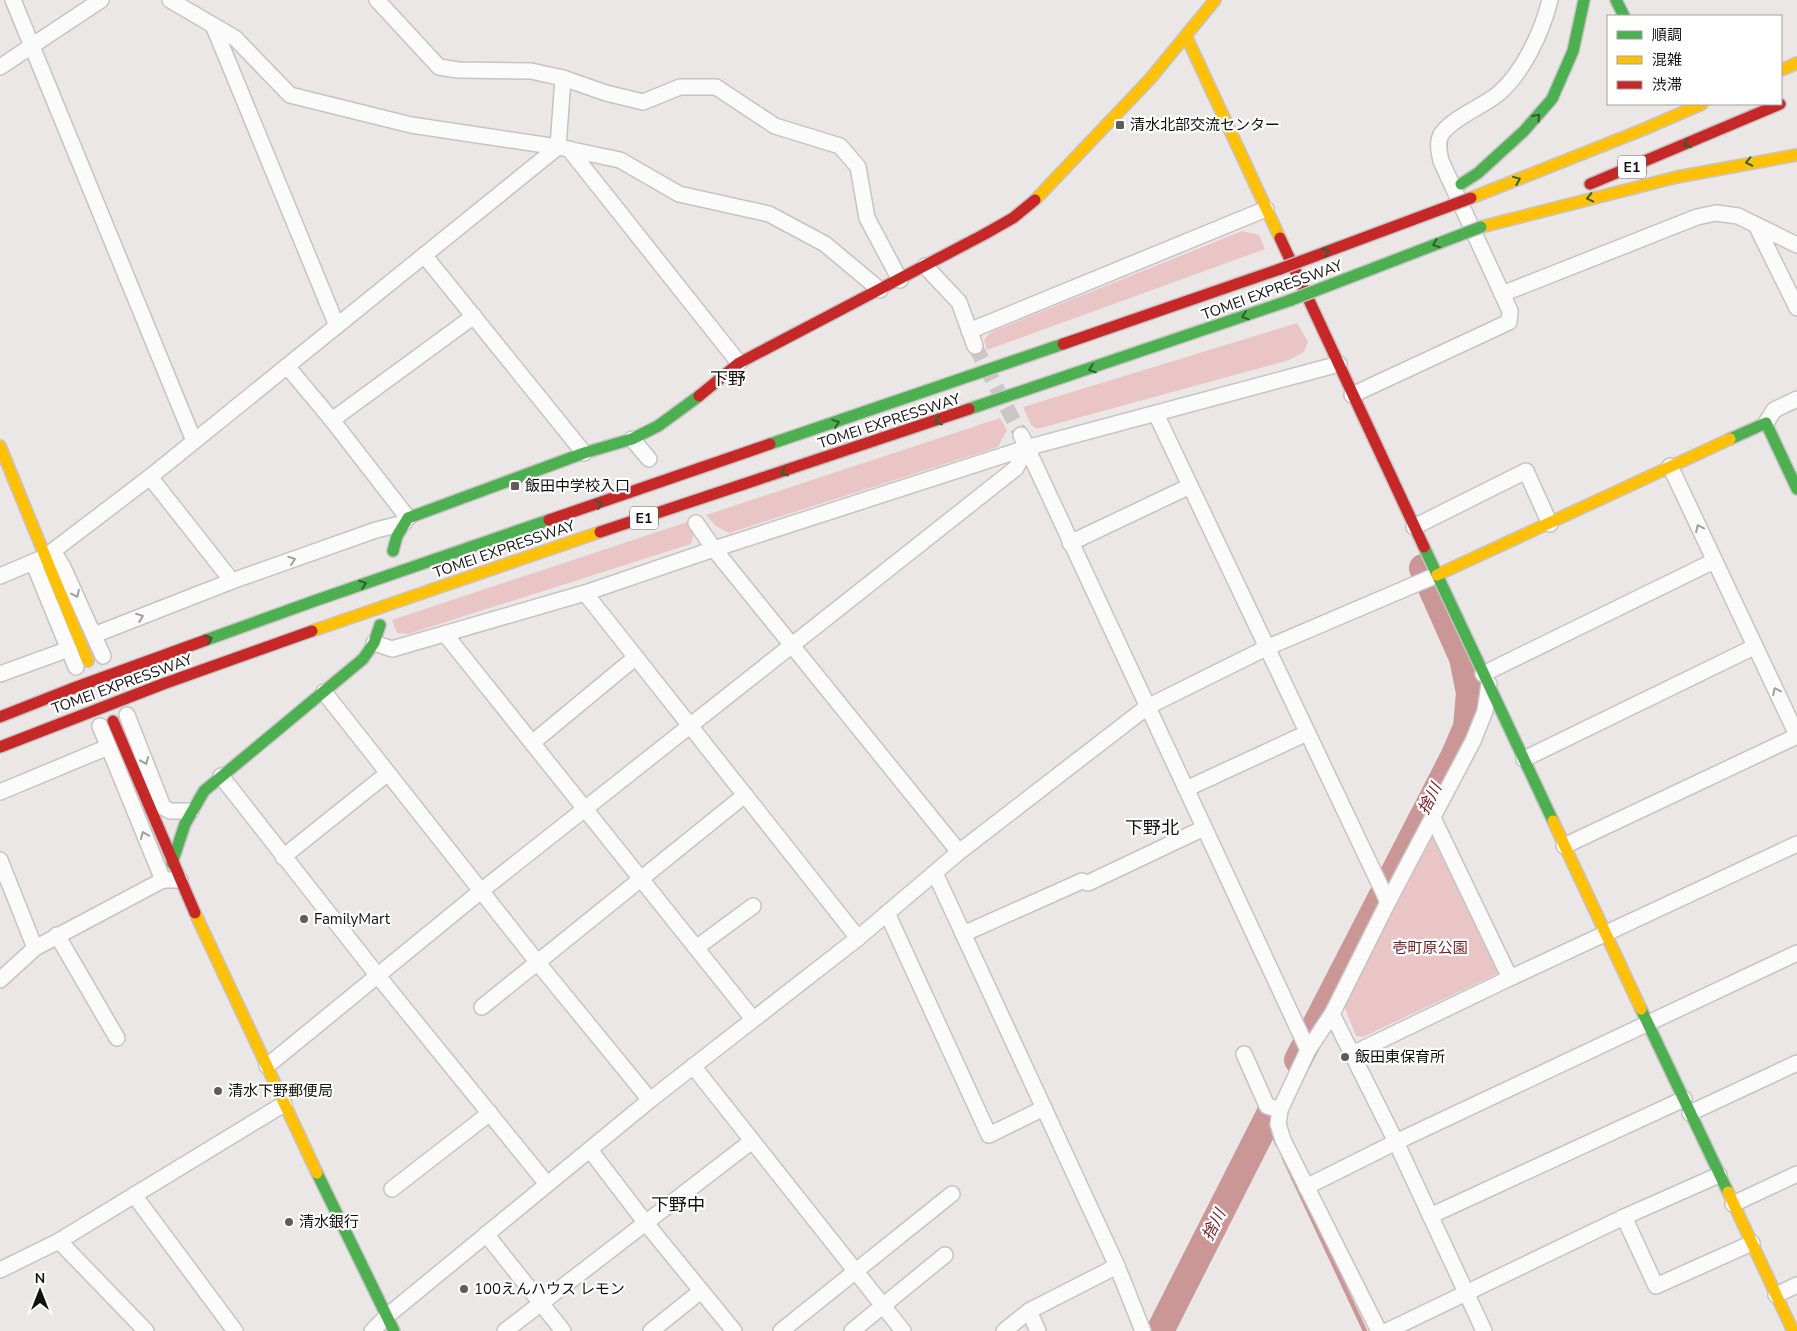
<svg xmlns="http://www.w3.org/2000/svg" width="1797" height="1331" viewBox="0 0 1797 1331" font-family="'Nunito Sans','Noto Sans JP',sans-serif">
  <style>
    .green { fill: #e9c6c5 }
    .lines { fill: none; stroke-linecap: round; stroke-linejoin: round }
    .stream { stroke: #ca9696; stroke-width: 4.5 }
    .river { stroke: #ca9696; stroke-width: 28 }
    .street-tunnel { stroke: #cbc7c7; stroke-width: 15; stroke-dasharray: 15 8; stroke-linecap: butt }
    .street-casing { stroke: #c7c3c3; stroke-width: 18 }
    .fast-casing { stroke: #c7c3c3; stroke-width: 14 }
    .slow-casing { stroke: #c7c3c3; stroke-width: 14 }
    .jam-casing { stroke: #c7c3c3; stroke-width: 14 }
    .street { stroke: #fcfbfb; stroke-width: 15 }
    .fast { stroke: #4caf50; stroke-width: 11 }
    .slow { stroke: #ffc107; stroke-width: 11 }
    .jam { stroke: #c62828; stroke-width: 11 }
    .fast-bridge-casing { stroke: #c7c3c3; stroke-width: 14; stroke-linecap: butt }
    .jam-bridge-casing { stroke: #c7c3c3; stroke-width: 14; stroke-linecap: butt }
    .fast-bridge { stroke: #4caf50; stroke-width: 11 }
    .jam-bridge { stroke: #c62828; stroke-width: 11 }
    .oneway { stroke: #306030 }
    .oneway2 { stroke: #9f9d9d }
    .poi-dot { fill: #5f5b5b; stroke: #fff; stroke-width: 2 }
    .labels { text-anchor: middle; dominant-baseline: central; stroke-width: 4.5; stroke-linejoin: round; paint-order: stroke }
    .shield { fill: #fff; stroke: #5a5858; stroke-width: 1 }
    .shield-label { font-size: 14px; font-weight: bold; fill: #131010 }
    .poi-label { font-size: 15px; fill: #131010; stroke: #fff; text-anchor: start }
    .street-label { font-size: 15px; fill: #131010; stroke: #fff }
    .park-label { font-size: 15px; fill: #741b24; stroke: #fff }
    .water-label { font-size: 16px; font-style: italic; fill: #741b24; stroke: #fff }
    .quarter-label { font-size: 18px; fill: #131010; stroke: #fff }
  </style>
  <rect width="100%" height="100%" fill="#ece7e7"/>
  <!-- green -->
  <g class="green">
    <path d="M1242,231L1259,235L1265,249L987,350L984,340L991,332Z"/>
    <path d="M1297,323L1308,342L1304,352L1289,360L1037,429L1031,425L1023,407Z"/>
    <path d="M1000,418L1007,430L998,447L729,533L716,526L706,515Z"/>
    <path d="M687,522L694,532L691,544L408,634L397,633L392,620Z"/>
    <path d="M1427,837H1434L1501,972L1363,1037L1356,1036L1344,1006Z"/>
  </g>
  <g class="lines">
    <!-- stream -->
    <g class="stream">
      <path d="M1268,1119L1277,1144"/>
      <path d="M1284,1158L1365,1331"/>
    </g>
    <!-- river -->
    <g class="river">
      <path d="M1298,1060L1454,757L1467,727L1470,693L1463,658L1423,568"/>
      <path d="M1160,1331L1270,1114"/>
    </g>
    <!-- street-tunnel -->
    <path class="street-tunnel" d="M975,346L1021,435"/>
    <defs>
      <g id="street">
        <path d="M13,0L194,441"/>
        <path d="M170,0L235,38L290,95L411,125L558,147L620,160L679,194L769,214L825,244L880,290"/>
        <path d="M377,0L439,67L458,70L531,71L563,78L606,93L643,102L680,87H716L775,126L840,146L858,167L867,218L900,280"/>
        <path d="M213,25L337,326"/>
        <path d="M0,67L101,0"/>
        <path d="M569,149L739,363"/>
        <path d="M1756,225L1797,308"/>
        <path d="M424,255L584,453"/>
        <path d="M925,266L959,302L975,346"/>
        <path d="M1502,294L1697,217L1716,213L1738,216L1797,245"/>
        <path d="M969,331L1266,209"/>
        <path d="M287,366L332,420L408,518"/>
        <path d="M1352,395L1509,322L1510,311L1441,161C1439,152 1436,140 1443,132C1456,116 1482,107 1498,94C1523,73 1542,32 1550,0"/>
        <path d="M1156,414L1388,902"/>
        <path d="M332,420L474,316"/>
        <path d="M1766,423L1774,410L1797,399"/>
        <path d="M1021,435L1308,1050"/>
        <path d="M632,439L649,459"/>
        <path d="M1670,466L1797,735"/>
        <path d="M150,477L232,581"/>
        <path d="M696,523L714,549L959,852"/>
        <path d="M1414,527L1526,471L1550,524"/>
        <path d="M1070,543L1190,486"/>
        <path d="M53,551L63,567L103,656"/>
        <path d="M33,562L76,667"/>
        <path d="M0,576L45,557L150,477L558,147L563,78"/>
        <path d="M585,593L858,938"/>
        <path d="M445,634L753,1019"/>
        <path d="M94,635L232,581L376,530L404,523"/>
        <path d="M374,643L392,649L585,593L714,549L1026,448L1339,364"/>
        <path d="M0,674L69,649"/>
        <path d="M1483,674L1714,561"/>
        <path d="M324,692L538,963L650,1100"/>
        <path d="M127,715L163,807L170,811H191"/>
        <path d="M100,726L163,880"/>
        <path d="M532,743L636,657"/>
        <path d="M1524,759L1754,647"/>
        <path d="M221,776L378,976L547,1184"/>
        <path d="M1186,789L1307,733"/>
        <path d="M0,792L108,747"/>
        <path d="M1433,818L1510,978"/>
        <path d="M1564,846L1797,736"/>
        <path d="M283,857L388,773"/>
        <path d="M0,860L35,948"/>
        <path d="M935,873L1117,1266L1143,1331"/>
        <path d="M887,913L989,1135L1044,1108"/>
        <path d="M963,934L1082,881L1088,883L1204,828"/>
        <path d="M57,935L117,1038"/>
        <path d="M696,948L753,906"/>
        <path d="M0,980L35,948L163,880H180"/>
        <path d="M482,1007L745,795"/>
        <path d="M1332,1014L1396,1142L1484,1331"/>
        <path d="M1244,1054L1267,1106L1280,1110"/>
        <path d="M1352,1054L1510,978L1797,844"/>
        <path d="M267,1066L481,891L1016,468L1026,448"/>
        <path d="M693,1066L903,1331"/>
        <path d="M1690,1113L1797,1063"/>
        <path d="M590,1150L645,1222L734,1331"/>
        <path d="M1306,1187L1396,1142L1797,953"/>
        <path d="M392,1189L490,1113"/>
        <path d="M134,1195L235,1331"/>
        <path d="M1733,1204L1797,1174"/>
        <path d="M1430,1216L1684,1099"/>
        <path d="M1624,1217L1656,1286L1752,1243"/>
        <path d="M486,1234L563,1331"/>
        <path d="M59,1241L146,1331"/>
        <path d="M0,1270L59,1241L284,1104"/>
        <path d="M1776,1295L1797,1285"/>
        <path d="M1029,1311L1038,1331"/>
        <path d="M372,1331L387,1316L650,1100L858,938L959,852L1147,707L1266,648L1437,575"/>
        <path d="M505,1331L752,1141"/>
        <path d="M651,1331L701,1291"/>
        <path d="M781,1331L952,1194"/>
        <path d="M852,1331L945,1255"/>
        <path d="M1004,1331L1029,1311L1117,1266"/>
        <path d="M1379,1331L1283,1140L1278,1124L1280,1110L1308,1050L1332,1014L1388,902L1473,741L1485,711L1489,684"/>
        <path d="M1387,1331L1624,1217L1719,1175"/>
      </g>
      <g id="fast">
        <path d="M1616,0L1624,16"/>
        <path d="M1461,184L1478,173L1524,131L1552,99L1573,51L1584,0"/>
        <path d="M969,409L1291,300"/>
        <path d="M1730,439L1766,423L1797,489"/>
        <path d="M770,444L1063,344"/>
        <path d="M1424,547L1553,821"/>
        <path d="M393,551L397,536L408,518L584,453L632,439L658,426L699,396"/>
        <path d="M206,640L317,600L549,520"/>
        <path d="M172,863L185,824L204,791L363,659L374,643L380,625"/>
        <path d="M1641,1009L1728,1192"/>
        <path d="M317,1173L394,1331"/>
      </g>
      <g id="slow">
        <path d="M1187,38L1280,238"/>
        <path d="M1781,70L1797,63"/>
        <path d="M1471,198L1642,130L1702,104"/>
        <path d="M1035,200L1150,79L1215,0"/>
        <path d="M1481,227L1677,177L1797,155"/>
        <path d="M0,446L88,661"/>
        <path d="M1437,575L1730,439"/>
        <path d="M312,631L600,532"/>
        <path d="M1553,821L1641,1009"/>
        <path d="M195,913L317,1173"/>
        <path d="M1728,1192L1793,1331"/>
      </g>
      <g id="jam">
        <path d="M1590,184L1780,104"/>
        <path d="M1280,238L1424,547"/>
        <path d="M1063,344L1280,269"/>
        <path d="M699,396L739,363L983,235L1013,218L1035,200"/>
        <path d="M549,520L770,444"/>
        <path d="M600,532L969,409"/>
        <path d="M0,717L71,689L206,640"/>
        <path d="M113,721L195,913"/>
        <path d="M0,747L163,684L312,631"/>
      </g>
    </defs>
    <!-- street casing -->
    <use href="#street" class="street-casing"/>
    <!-- fast casing -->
    <use href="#fast" class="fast-casing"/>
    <!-- slow casing -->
    <use href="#slow" class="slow-casing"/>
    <!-- jam casing -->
    <use href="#jam" class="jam-casing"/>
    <!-- street -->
    <use href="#street" class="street"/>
    <!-- fast -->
    <use href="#fast" class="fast"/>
    <!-- slow -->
    <use href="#slow" class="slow"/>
    <!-- jam -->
    <use href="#jam" class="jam"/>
    <defs>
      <path id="fast-bridge" d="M1291,300L1481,227"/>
      <path id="jam-bridge" d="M1280,269L1471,198"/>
    </defs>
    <!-- fast-bridge casing -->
    <use href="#fast-bridge" class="fast-bridge-casing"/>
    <!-- jam-bridge casing -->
    <use href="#jam-bridge" class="jam-bridge-casing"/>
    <!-- fast-bridge -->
    <use href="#fast-bridge" class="fast-bridge"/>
    <!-- jam-bridge -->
    <use href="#jam-bridge" class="jam-bridge"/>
  </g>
  <!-- one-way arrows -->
  <defs><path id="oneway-chevron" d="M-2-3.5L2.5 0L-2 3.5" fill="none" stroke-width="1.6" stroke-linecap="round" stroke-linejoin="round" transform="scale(1.25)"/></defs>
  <g class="oneway">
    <use href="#oneway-chevron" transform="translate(1537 117) rotate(-48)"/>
    <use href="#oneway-chevron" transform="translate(1687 144) rotate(157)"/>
    <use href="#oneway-chevron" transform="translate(1749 162) rotate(168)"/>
    <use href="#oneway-chevron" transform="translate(1517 180) rotate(-22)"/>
    <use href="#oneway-chevron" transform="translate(1590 198) rotate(167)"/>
    <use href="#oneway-chevron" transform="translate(1436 244) rotate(159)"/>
    <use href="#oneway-chevron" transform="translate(1326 252) rotate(-20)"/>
    <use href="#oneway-chevron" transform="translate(1245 316) rotate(161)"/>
    <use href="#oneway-chevron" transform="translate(1092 369) rotate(161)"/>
    <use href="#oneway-chevron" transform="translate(938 421) rotate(161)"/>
    <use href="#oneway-chevron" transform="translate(836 423) rotate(-19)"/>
    <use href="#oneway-chevron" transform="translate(784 472) rotate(162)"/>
    <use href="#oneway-chevron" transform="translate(599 504) rotate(-19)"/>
    <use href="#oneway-chevron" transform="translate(363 584) rotate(-19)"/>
    <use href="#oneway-chevron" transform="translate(209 639) rotate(-20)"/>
  </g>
  <g class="oneway2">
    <use href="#oneway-chevron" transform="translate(1699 528) rotate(-115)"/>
    <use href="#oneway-chevron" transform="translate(292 560) rotate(-19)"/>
    <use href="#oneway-chevron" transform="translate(76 594) rotate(65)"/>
    <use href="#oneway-chevron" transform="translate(140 617) rotate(-21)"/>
    <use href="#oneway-chevron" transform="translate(1776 691) rotate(-116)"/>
    <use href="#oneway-chevron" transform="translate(145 761) rotate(68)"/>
    <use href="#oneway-chevron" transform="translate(144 835) rotate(-112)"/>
  </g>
  <!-- markers -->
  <g class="poi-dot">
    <rect x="1115" y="120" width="10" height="10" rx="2.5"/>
    <rect x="510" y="481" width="10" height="10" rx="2.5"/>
    <circle cx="304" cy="919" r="5"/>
    <circle cx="1345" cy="1057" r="5"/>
    <circle cx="218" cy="1091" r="5"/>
    <circle cx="289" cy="1222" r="5"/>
    <circle cx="464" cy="1289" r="5"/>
  </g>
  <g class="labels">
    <!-- shield labels -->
    <g class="shield">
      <rect x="1618" y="155.5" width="28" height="23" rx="4"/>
      <rect x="630" y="506.5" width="28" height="23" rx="4"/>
    </g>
    <g class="shield-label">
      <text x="1632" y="167">E1</text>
      <text x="644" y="518">E1</text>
    </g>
    <!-- poi labels -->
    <g class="poi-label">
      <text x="1130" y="125">清水北部交流センター</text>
      <text x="525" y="486">飯田中学校入口</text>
      <text x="314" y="919">FamilyMart</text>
      <text x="1355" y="1057">飯田東保育所</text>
      <text x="228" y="1091">清水下野郵便局</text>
      <text x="299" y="1222">清水銀行</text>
      <text x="474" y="1289">100えんハウス レモン</text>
    </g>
    <!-- street labels -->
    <g class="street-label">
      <text transform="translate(1272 290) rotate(-20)">TOMEI EXPRESSWAY</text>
      <text transform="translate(889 421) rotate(-18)">TOMEI EXPRESSWAY</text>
      <text transform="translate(504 549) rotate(-19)">TOMEI EXPRESSWAY</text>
      <text transform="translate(122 684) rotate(-20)">TOMEI EXPRESSWAY</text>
    </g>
    <!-- park labels -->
    <g class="park-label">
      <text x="1430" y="948">壱町原公園</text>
    </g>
    <!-- water labels -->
    <g class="water-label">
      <text transform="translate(1430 799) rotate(-63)">捨川</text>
      <text transform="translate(1214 1225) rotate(-63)">捨川</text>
    </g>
    <!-- quarter labels -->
    <g class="quarter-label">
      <text x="728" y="379">下野</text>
      <text x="1152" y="828">下野北</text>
      <text x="678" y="1205">下野中</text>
    </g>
  </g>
  <!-- legend -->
  <rect x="1607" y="15" width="175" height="90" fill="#ffffff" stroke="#a19f9f"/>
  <rect x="1617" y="31" width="25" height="8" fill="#4caf50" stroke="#a19f9f"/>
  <text x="1652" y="40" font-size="15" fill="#131010">順調</text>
  <rect x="1617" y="56" width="25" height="8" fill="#ffc107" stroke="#a19f9f"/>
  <text x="1652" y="65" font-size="15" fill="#131010">混雑</text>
  <rect x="1617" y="81" width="25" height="8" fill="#c62828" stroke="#a19f9f"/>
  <text x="1652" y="90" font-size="15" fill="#131010">渋滞</text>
  <!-- north arrow -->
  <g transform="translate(40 1291)" stroke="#ffffff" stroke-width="4" paint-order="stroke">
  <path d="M0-4L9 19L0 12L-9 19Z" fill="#131010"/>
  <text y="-8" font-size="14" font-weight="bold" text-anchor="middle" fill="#131010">N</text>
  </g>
</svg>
